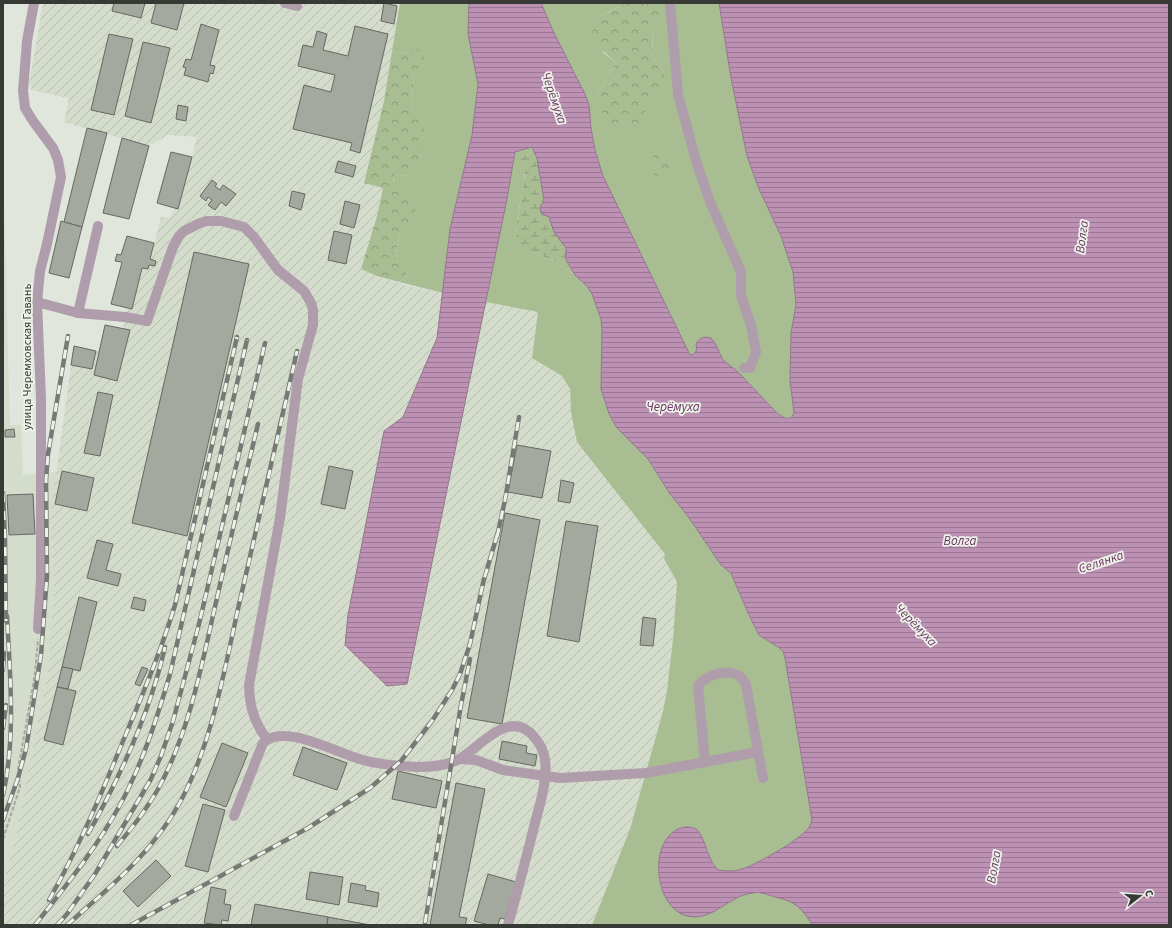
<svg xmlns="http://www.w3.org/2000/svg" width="1172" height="928" viewBox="0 0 1172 928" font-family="'Source Sans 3',sans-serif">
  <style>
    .built { fill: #d4dccc }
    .industrial { fill: url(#industrial-furrows) }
    .grass { fill: #a8bd92 }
    .forest { fill: url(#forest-crowns) }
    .wetland { fill: url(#wetland-marsh) }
    .water { fill: url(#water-rules); stroke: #94778d }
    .building { fill: #a4a9a0; stroke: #656961 }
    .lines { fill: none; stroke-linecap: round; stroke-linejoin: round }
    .path { stroke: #a4a8a1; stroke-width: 2; stroke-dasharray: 4 2; stroke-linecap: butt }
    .minor { stroke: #b09dab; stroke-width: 10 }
    .rail-casing { stroke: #777a74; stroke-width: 4.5 }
    .rail { stroke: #eef3ea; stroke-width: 3; stroke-dasharray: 9; stroke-linecap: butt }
    .labels { text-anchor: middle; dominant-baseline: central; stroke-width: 3.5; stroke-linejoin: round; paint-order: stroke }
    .street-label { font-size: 12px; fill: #373935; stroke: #eef3ea }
    .water-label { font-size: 13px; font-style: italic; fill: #6c3562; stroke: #eef3ea }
  </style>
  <defs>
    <pattern id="industrial-furrows" width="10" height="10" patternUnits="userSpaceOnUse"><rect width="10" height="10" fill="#d4dccc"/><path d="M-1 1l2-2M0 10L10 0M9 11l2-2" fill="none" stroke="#b7beb0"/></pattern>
    <pattern id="forest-crowns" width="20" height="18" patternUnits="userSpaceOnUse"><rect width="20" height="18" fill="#a8bd92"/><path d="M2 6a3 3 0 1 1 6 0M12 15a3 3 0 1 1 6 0" fill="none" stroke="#8a9b78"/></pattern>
    <pattern id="wetland-marsh" width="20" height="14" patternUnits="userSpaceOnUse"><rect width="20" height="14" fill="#a8bd92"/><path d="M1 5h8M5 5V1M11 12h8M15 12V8" fill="none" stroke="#8a9b78"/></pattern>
    <pattern id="water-rules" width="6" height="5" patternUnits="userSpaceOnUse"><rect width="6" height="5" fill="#bc91b3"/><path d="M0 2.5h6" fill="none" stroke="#9a7792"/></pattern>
  </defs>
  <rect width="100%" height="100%" fill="#e1e6dd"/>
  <!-- built -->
  <path class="built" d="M3,171L10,425H21L23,475L57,472L50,519L54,594L48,672L32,750L16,836L3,886Z"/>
  <!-- industrial -->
  <path class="industrial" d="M43,3H277L279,5L281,3H400L384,101L364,182L383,187L377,216L362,269L377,276L406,285L443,293L437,338L403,417L384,431L407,684L486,302L538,312L532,358L562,376L570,389L571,412L665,554L664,559L677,582L673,639L667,690L663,711L630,829L592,925H3V886L16,836L32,750L48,672L54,594L50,519L71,365L74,346L99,351L105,325L123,329L127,308L132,309L142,268L149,265L155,266L156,261L150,259L161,217L169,218L175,208L178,209L197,137L168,135L149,146L64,122L69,98L32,90L29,84Z"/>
  <!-- grass -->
  <g class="grass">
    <path d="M400,3H469L468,34L478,84L472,135L450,229L443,293L399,282L407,276L405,268L398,264L396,253L400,234L402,190L393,183L394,174L407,176L417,163L422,153L419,111L411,109L414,74L413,49L402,54L392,51Z"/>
    <path d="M541,3H622V5L601,16L603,52L616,63L598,94L650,99L664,72L653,59L652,29L659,19V3H719L731,78L747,156L759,189L781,236L793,272L796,305L791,333L790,380L794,413L791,418H783L776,412L738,372L723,360L715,343L697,349L695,353L692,355H690L603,176L595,150L591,128Z"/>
    <path d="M532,147L535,151L520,158L525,170L524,182L517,221V226L516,234L531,252L554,261L575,275L587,286L592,294L601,319L602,331L604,400L609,414L617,428L648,459L670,494L687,515L721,565L731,573L748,613L759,635L778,647L783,651L785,658L812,820C811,822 811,824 810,826C805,837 754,866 742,869C734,872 726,871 718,870L711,862L706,846L658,866L659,879L665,897L719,908C727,904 735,898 744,895C756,891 784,896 795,903C802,909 807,917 812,925H592L630,829L663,711L667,690L673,639L677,582L664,559L665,554L577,442L571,412L570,389L562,376L532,358L538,312L486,302L507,199L515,152Z"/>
  </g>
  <!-- forest -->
  <g class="forest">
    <path d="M622,3H659V19L652,30L653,59L664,72L665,90L650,99L638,131L614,126L602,112L598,94L616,63L589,38L601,16L622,5Z"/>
    <path d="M413,49L422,50L424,58L422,71L414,74L411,109L419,111L425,117L422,153L417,163L419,171L407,176L394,174L393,182L402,190L409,192L415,204L416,219L400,234L396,253L398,263L405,268L407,276L399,282L377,276L361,269L377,216L383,188L364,183L384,101L392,51L402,54Z"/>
    <path d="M669,150L671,174L664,179L648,172L655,151Z"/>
  </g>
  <!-- wetland -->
  <path class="wetland" d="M535,151L539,166L544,201L540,207L549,216L554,232L566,248V260L575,275L554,261L531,252L518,245L516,234L517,226V221L524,182L525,170L522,163L519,162L520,158Z"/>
  <!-- water -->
  <path class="water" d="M469,3H541L554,33L585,94L589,105L591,128L595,150L603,176L690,355H692C697,352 697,349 696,344C699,338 704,336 711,338L715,343L723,360L738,372L776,412C781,416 784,419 791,418L794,413L790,380L791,333L796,305L793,272L781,236L759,189L747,156L731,78L719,3H1169V925H812C802,908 795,901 775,897C769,895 761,892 754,893C729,894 711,925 684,915C651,902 649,833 685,827C689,827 693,827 697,830C703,835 707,852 711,860C712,863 715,866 718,870C726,871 734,872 742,869C754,866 805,837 810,826C811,824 811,822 812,820L785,658L783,651L778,647L759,635L748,613L731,573L721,565L687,515L670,494L648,459L617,428L609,414L601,389L602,331L601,319L592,294L587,286L575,275L566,260V248L554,232L549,217L541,213L540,207L544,201L537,158L532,147L515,152L507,199L407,684L387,686L345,645L348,615L384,431L403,417L437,338L450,229L472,135L478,84L468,34Z"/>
  <!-- building -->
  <g class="building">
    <path d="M114,3H145L141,18L112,11Z"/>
    <path d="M156,3H184L177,30L151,23Z"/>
    <path d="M384,3L397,6L394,24L381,21Z"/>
    <path d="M201,24L219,30L210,65L215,66L213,74L210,73L208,82L184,75L186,68L183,67L186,59L191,60Z"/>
    <path d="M355,26L388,34L360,153L350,150L352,143L293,129L304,85L331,92L335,75L298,66L303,45L313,47L317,31L327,34L323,50L348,56Z"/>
    <path d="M109,34L133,39L114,115L91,110Z"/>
    <path d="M143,42L170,48L151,123L125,116Z"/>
    <path d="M178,105L188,107L186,121L176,119Z"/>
    <path d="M87,128L107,133L82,227L64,222Z"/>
    <path d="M122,138L149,146L129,219L103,213Z"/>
    <path d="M171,152L192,157L178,209L157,203Z"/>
    <path d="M338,161L356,166L353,177L335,172Z"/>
    <path d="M212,180L217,184L215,186L220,190L223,185L236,194L226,206L221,202L215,210L208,205L212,200L208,197L206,201L200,196Z"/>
    <path d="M292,191L305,194L301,210L289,206Z"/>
    <path d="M345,201L360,205L354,228L340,224Z"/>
    <path d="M61,221L82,227L69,278L49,273Z"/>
    <path d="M334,231L352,235L346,264L328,260Z"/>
    <path d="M127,236L154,243L150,259L156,261L155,266L149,265L148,269L142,268L132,309L111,304L122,262L115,261L117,254L121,255Z"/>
    <path d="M194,252L249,264L187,536L132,523Z"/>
    <path d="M105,325L130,330L117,381L94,375Z"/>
    <path d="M74,346L96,351L92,369L71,365Z"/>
    <path d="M98,392L113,395L100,456L84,453Z"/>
    <path d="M14,429L15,437H5V430Z"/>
    <path d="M517,445L551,451L542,498L508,492Z"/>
    <path d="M329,466L353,471L345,509L321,504Z"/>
    <path d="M62,471L94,478L87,511L55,504Z"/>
    <path d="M561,480L574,483L570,503L558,501Z"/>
    <path d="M33,494L35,534L9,535L7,495Z"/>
    <path d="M505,513L540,520L502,724L467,718Z"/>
    <path d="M566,521L598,526L579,642L547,636Z"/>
    <path d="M97,540L113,544L106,570L121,574L118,586L87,578Z"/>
    <path d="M79,597L97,602L80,671L62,667Z"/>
    <path d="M134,597L146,600L144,611L131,608Z"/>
    <path d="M643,617L656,619L653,646L640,645Z"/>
    <path d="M62,667L73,669L68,689L57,687Z"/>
    <path d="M142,667L148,669L140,686L135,684Z"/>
    <path d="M57,687L76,691L63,745L44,740Z"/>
    <path d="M502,741L527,746L526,753L537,755L535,766L499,759Z"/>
    <path d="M222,743L248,753L226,807L200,797Z"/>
    <path d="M303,747L347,763L337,790L293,775Z"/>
    <path d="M398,771L442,781L436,808L392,799Z"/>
    <path d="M456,783L485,789L459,917L467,918L465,925H430Z"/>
    <path d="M203,804L225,810L208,872L185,866Z"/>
    <path d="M156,860L171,876L138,907L123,891Z"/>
    <path d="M310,872L343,877L339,905L306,899Z"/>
    <path d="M488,874L516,882L505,919L500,918L498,925H489L474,921Z"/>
    <path d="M351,883L366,886L365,890L379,893L377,907L348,902Z"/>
    <path d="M211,887L226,890L224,904L231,905L228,921L222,920L221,925L204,923Z"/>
    <path d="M255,904L328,917L327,925H251Z"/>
    <path d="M328,917L370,925H327Z"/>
  </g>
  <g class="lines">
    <!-- path -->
    <path class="path" d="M3,839L20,787L18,770L35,674L38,639"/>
    <!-- minor -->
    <g class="minor">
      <path d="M34,3L27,41L23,91L25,108L33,121L53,148L58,160L61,177L47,244L40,271L37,302L41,399V579L38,629"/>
      <path d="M285,3L297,6"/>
      <path d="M670,3L678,94L696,161L710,202L741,272V296L751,325L756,352L750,368H744"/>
      <path d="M37,302L78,313L98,226"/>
      <path d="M78,313L125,317L147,321L173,247L179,236L184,231L200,223L207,221H221L244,227L254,237L278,270L304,291L311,303L313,310V325L298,379L280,518L249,685C249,706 254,723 267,739"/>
      <path d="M460,759L476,760L503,770L560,778L646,773L758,752"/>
      <path d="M705,762L698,686C707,672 739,665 746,685L763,778"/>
      <path d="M234,816L263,743C284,722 338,754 363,760C381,765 399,766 417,767C430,767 450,765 461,758C482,745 511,707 535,738C540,744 544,751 545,760C548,783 538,809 533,831C525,862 517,894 508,925"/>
    </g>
    <defs>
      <g id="rail">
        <path d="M3,493L5,538L6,621"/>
        <path d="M497,537L505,500L519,417"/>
        <path d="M3,670L4,653"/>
        <path d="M3,728L6,705"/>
        <path d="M3,795C16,737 10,675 7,616"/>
        <path d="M3,820L18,778L26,749L41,655L47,576L46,480L48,454L68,336"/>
        <path d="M88,834C121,775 150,713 165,647"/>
        <path d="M117,846C132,828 147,809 158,789C190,731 202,663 217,598C230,540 244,482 258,424"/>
        <path d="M49,900C78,849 101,795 123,741C142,696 161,651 175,605L237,337"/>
        <path d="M425,923L461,705L470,659"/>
        <path d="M35,925C66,886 98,846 121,803C143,762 157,718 170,674L247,340"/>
        <path d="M57,925L67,914L95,874L151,779L161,756L173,721L199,624L265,343"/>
        <path d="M67,925C109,888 152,853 179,804C211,747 224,672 238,609C258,523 278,437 297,351"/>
        <path d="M131,925L308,828L370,788L401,761L432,721L452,690L460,674L470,644L483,583L498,532"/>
      </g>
    </defs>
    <!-- rail casing -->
    <use href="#rail" class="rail-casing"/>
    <!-- rail -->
    <use href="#rail" class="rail"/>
  </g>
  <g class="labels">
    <!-- street labels -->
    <g class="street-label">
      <text transform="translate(27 357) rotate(-90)">улица Черемховская Гавань</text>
    </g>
    <!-- water labels -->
    <g class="water-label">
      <text transform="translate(554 98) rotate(71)">Черёмуха</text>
      <text transform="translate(1082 237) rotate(-83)">Волга</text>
      <text x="673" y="407">Черёмуха</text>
      <text x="960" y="541">Волга</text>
      <text transform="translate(1101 562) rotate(-19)">Селянка</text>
      <text transform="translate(916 625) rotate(46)">Черёмуха</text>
      <text transform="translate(994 867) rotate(-80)">Волга</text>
    </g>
  </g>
  <!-- border -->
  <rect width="1172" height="928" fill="none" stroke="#373935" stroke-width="8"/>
  <!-- north arrow -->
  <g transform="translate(1140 896) rotate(73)" stroke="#eef3ea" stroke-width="3" paint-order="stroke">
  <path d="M0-3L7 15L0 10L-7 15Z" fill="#373935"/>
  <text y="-6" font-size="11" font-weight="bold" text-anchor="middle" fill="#373935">С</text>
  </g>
</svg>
